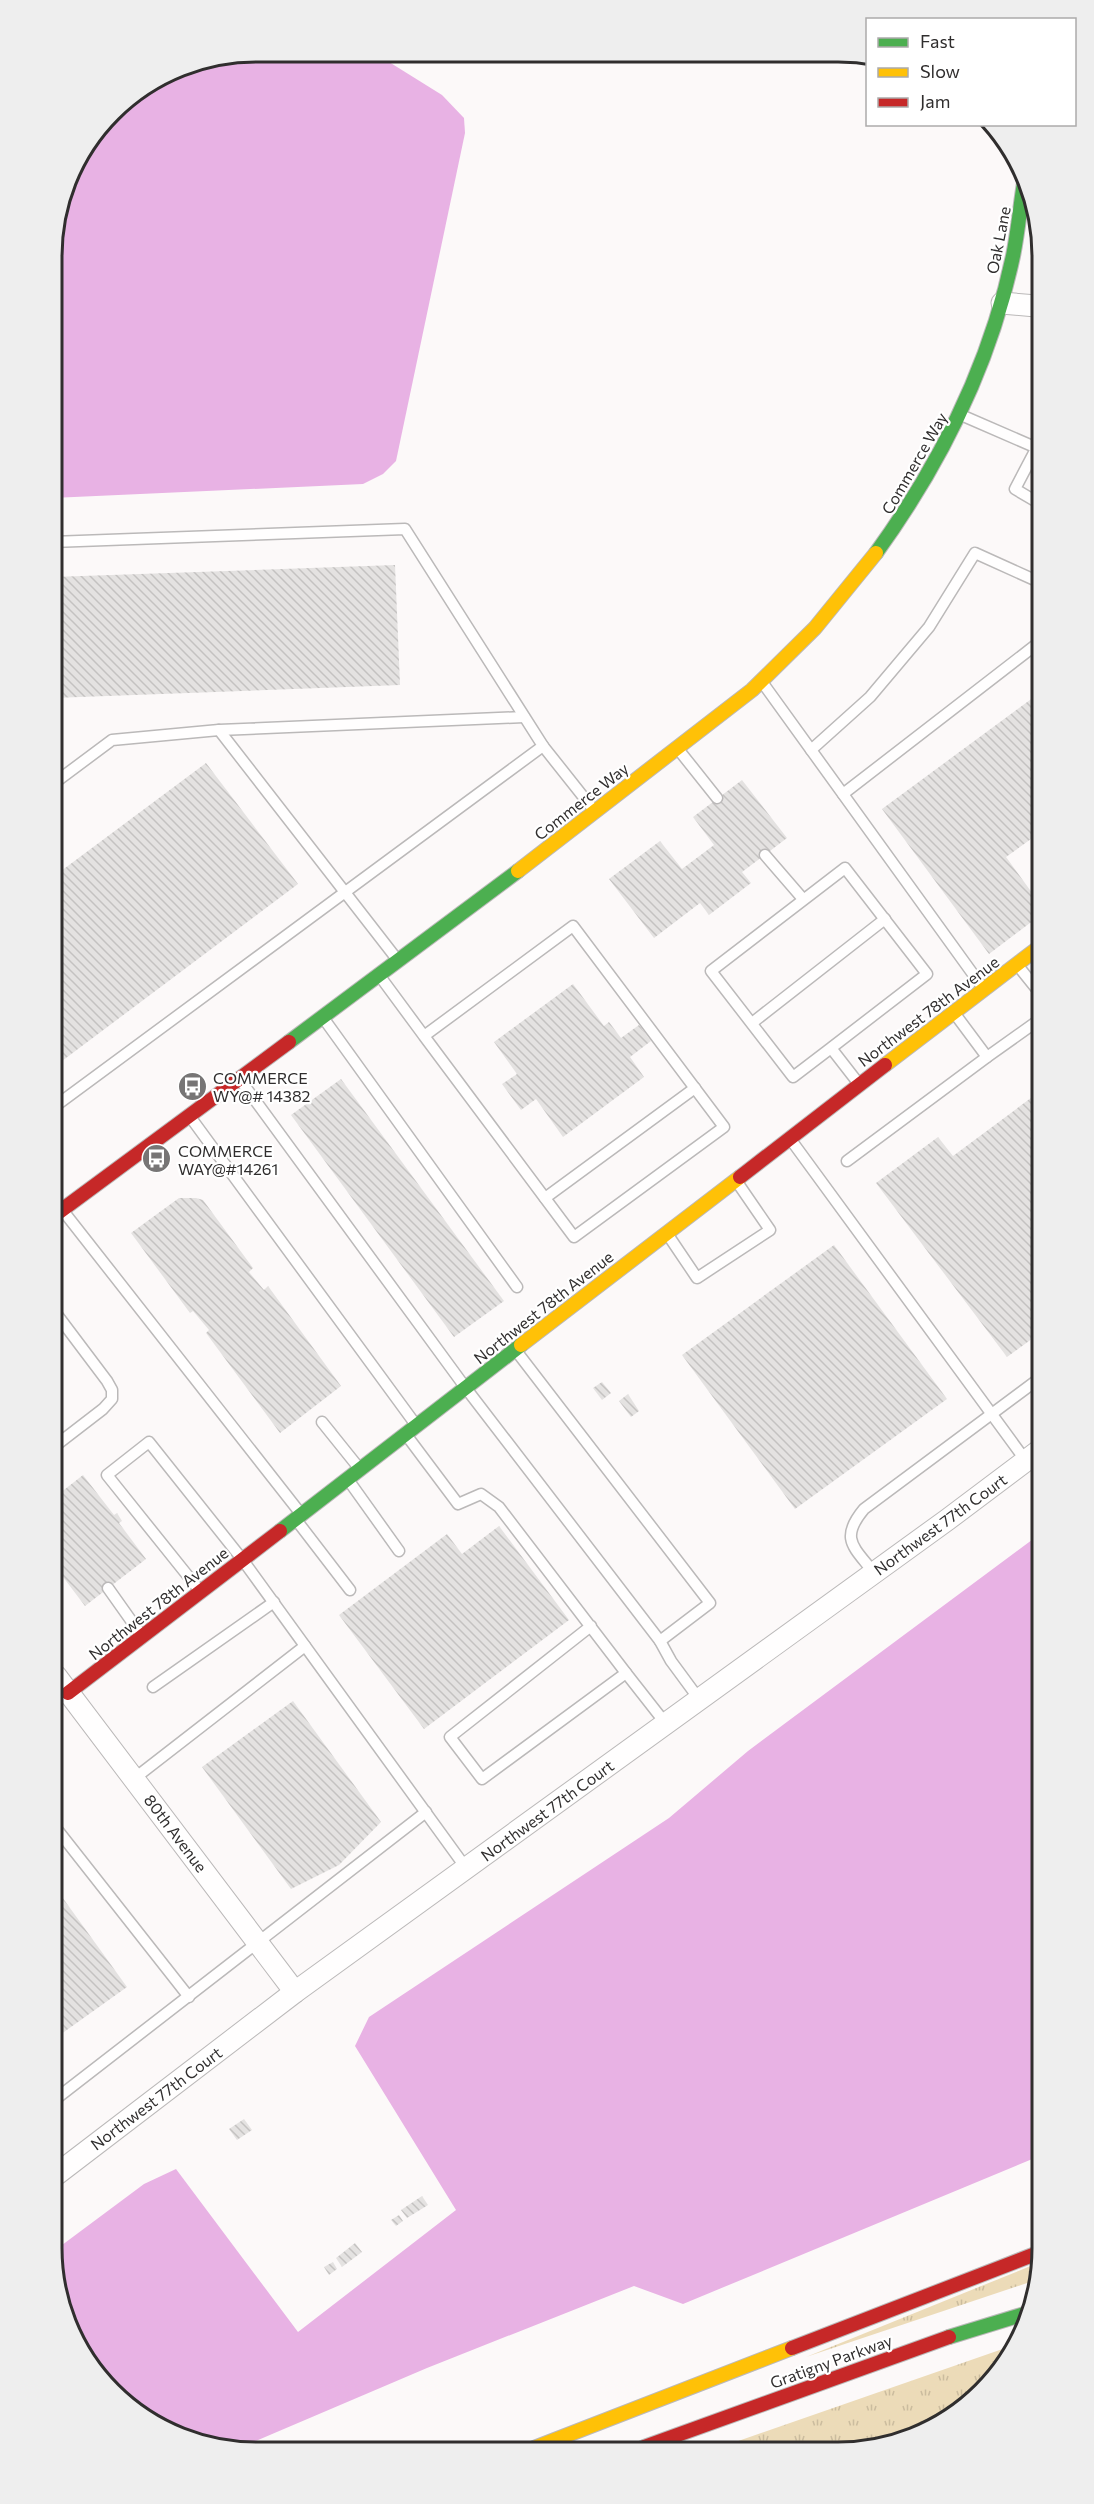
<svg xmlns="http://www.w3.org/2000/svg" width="1094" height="2504" viewBox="0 0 1094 2504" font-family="Commissioner,sans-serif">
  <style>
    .grass { fill: url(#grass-tufts) }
    .water { fill: #e8b2e4 }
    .building { fill: url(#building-back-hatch) }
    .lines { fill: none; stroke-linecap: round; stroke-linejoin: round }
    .lane-casing { stroke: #bbb9b9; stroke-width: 13 }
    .street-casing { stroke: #bbb9b9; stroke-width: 23 }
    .fast-casing { stroke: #bbb9b9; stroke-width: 16 }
    .slow-casing { stroke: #bbb9b9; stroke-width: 16 }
    .jam-casing { stroke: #bbb9b9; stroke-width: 16 }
    .lane { stroke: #fffefe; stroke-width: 10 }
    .street { stroke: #fffefe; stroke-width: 21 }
    .fast { stroke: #4caf50; stroke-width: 14 }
    .slow { stroke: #ffc107; stroke-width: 14 }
    .jam { stroke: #c62828; stroke-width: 14 }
    .labels { text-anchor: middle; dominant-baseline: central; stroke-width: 4.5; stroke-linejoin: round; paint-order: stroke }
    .street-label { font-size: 16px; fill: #302e2e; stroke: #fff }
    .poi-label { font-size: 16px; fill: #302e2e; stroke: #fff; text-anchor: start }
    .rim { fill: none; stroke: #302e2e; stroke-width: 3 }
  </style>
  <defs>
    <pattern id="grass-tufts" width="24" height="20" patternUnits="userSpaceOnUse" patternTransform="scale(1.5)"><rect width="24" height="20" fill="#ecdbb8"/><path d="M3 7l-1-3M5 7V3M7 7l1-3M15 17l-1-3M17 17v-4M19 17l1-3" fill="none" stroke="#cbbc9e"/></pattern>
    <pattern id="building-back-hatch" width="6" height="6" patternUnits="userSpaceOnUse" patternTransform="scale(1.5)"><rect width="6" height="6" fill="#e4e2e1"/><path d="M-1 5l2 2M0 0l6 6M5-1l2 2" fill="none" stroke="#c4c2c1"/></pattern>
  </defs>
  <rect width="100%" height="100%" fill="#fcf9f9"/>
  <!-- grass -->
  <g class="grass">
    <path d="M1043,2261L1039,2279L806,2357Z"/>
    <path d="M1017,2344L992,2383L941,2425L891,2446L721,2447Z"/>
  </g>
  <!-- water -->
  <g class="water">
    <path d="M256,51L373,52L442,95L464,118L465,133L396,461L383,474L363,484L52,498L51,242L72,165L120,102L178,66Z"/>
    <path d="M1040,1534L1042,2155L683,2304L634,2286L427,2368L237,2449H216L165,2432L111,2393L58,2301V2248L144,2184L176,2169L298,2332L456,2210L355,2046L369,2017L669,1818L748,1751Z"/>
  </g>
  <!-- building -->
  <g class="building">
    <path d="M395,565L400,685L53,698V577Z"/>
    <path d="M1038,694V834L1006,857L1038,901V917L989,954L882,809Z"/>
    <path d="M206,763L298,884L54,1067L53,877Z"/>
    <path d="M742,780L787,838L742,872L751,883L709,915L700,903L654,938L609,879L660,841L682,869L714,845L693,817Z"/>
    <path d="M573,984L604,1026L609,1022L621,1038L639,1025L651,1041L630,1057L644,1077L563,1137L536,1099L521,1110L502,1084L517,1074L494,1042Z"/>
    <path d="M341,1079L504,1301L454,1337L291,1115Z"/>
    <path d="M1039,1092L1040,1333L1007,1357L876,1183L938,1137L953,1156Z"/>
    <path d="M179,1198H196L203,1200L253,1268L249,1272L264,1290L268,1286L341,1386L280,1433L206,1333L209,1330L193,1311L190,1313L131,1233Z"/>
    <path d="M834,1245L947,1399L795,1509L682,1355Z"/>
    <path d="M602,1382L611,1393L602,1400L593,1388Z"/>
    <path d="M55,1387L63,1398L55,1404Z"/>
    <path d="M628,1394L639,1411L631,1417L619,1401Z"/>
    <path d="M83,1475L114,1515L117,1513L122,1521L119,1523L146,1559L85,1606L60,1573L56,1576L55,1497Z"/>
    <path d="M499,1526L569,1620L424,1729L339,1615L447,1534L462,1554Z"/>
    <path d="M293,1701L381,1822L339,1865L291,1889L202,1767Z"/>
    <path d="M57,1890L127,1987L57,2037Z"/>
    <path d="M244,2119L252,2130L237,2140L229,2129Z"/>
    <path d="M422,2196L428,2205L407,2218L401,2210Z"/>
    <path d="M399,2215L403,2221L396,2226L391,2220Z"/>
    <path d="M355,2243L362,2252L342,2267L336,2258Z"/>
    <path d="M333,2262L337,2269L329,2275L324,2267Z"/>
  </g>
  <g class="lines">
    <defs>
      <g id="lane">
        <path d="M961,415L1037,448"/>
        <path d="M1037,447L1015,489L1037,502"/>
        <path d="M52,542L405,529L543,746L54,1107"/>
        <path d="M762,682L983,988"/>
        <path d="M219,730L524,717"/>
        <path d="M543,746L593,809"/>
        <path d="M678,749L717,798"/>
        <path d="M811,750L870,697L929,627L975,553L1037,581"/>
        <path d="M53,784L112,740L219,730L396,958"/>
        <path d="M843,794L1037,644"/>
        <path d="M765,855L803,899"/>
        <path d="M1019,967L1039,992"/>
        <path d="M379,975L424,1036L573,926L724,1127L574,1237L424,1036"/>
        <path d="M324,1019L517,1287"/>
        <path d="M752,1023L885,919"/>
        <path d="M831,1048L793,1077L711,971L845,868L927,974L831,1048L859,1084"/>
        <path d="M987,1057L1039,1020"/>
        <path d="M241,1081L465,1387L660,1641L710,1603L517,1352"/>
        <path d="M191,1118L416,1425"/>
        <path d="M791,1140L1026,1461"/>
        <path d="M847,1161L987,1057L955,1014"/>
        <path d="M545,1198L695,1088"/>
        <path d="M64,1212L301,1514"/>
        <path d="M668,1235L697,1278L770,1230L737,1182"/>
        <path d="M55,1312L107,1381L112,1390V1399L103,1409L55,1446"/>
        <path d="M322,1422L359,1468"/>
        <path d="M407,1436L458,1504L481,1494L499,1507L626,1673L482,1779L450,1737L591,1626"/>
        <path d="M349,1481L399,1551"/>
        <path d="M297,1521L350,1590"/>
        <path d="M874,1573C854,1547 839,1539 864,1509L1040,1378"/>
        <path d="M108,1588L142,1636"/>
        <path d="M200,1591L107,1475L149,1442L242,1559L466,1868"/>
        <path d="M660,1641L671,1661L699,1699"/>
        <path d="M626,1673L666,1724"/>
        <path d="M153,1687L274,1602"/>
        <path d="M135,1778L305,1646"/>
        <path d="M56,1828L189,1997"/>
        <path d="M57,2098L426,1812"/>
      </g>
      <g id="street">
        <path d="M1002,303L1036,306"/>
        <path d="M56,1676L295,1992"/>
        <path d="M57,2174L295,1992L947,1520L1040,1450"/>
      </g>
      <g id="fast">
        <path d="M876,553C941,463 990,365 1013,256C1018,232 1020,207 1024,183"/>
        <path d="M289,1042L518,871"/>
        <path d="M280,1531L521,1345"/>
        <path d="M949,2337L1031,2312"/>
      </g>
      <g id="slow">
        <path d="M518,871L752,690L815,628L876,553"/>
        <path d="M885,1065L1038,948"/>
        <path d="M521,1345L740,1177"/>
        <path d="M534,2448L792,2348"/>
      </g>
      <g id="jam">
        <path d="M740,1177L885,1065"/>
        <path d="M55,1215L289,1042"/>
        <path d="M68,1693L280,1531"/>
        <path d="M792,2348L1043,2251"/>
        <path d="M644,2447L949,2337"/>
      </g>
    </defs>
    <!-- lane casing -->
    <use href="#lane" class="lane-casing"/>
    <!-- street casing -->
    <use href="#street" class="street-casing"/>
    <!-- fast casing -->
    <use href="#fast" class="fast-casing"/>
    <!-- slow casing -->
    <use href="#slow" class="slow-casing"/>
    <!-- jam casing -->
    <use href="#jam" class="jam-casing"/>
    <!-- lane -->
    <use href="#lane" class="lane"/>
    <!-- street -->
    <use href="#street" class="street"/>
    <!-- fast -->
    <use href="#fast" class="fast"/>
    <!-- slow -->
    <use href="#slow" class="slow"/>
    <!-- jam -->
    <use href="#jam" class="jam"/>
  </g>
  <!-- icons -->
  <defs>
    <symbol id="bus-disc" viewBox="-11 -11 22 22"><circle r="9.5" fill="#777575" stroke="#fff"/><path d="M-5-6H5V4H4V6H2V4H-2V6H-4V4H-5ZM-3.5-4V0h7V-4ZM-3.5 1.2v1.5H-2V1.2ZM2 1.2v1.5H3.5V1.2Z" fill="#fff"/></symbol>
  </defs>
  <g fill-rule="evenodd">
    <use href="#bus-disc" x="176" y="1070" width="33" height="33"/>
    <use href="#bus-disc" x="140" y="1142" width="33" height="33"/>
  </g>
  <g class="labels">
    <!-- street labels -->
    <g class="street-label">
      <text transform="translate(998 240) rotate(-79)">Oak Lane</text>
      <text transform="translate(914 463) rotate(-60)">Commerce Way</text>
      <text transform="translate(581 801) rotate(-38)">Commerce Way</text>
      <text transform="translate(928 1011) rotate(-37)">Northwest 78th Avenue</text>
      <text transform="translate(543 1307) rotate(-38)">Northwest 78th Avenue</text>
      <text transform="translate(940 1524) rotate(-36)">Northwest 77th Court</text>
      <text transform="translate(158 1603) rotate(-38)">Northwest 78th Avenue</text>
      <text transform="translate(547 1810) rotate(-36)">Northwest 77th Court</text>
      <text transform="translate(176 1833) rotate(53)">80th Avenue</text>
      <text transform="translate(156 2098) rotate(-37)">Northwest 77th Court</text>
      <text transform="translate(831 2361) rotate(-20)">Gratigny Parkway</text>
    </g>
    <!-- poi labels -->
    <g class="poi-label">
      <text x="213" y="1077">COMMERCE<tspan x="213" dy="18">WY@# 14382</tspan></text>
      <text x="178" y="1150">COMMERCE<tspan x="178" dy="18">WAY@#14261</tspan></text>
    </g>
  </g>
  <!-- crop -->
  <path d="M0 0H1094V2504H0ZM256 62H838A194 194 0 0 1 1032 256V2248A194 194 0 0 1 838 2442H256A194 194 0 0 1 62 2248V256A194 194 0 0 1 256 62Z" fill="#eee" fill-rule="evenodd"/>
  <path class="rim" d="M256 62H838A194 194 0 0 1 1032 256V2248A194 194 0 0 1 838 2442H256A194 194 0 0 1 62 2248V256A194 194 0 0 1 256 62Z"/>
  <!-- legend -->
  <rect x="866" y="18" width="210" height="108" fill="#ffffff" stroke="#acabab" stroke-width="1.5"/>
  <rect x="878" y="38" width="30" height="9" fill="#4caf50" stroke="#acabab" stroke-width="1.5"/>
  <text x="920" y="48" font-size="18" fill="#302e2e">Fast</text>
  <rect x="878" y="68" width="30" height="9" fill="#ffc107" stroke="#acabab" stroke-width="1.5"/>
  <text x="920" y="78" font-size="18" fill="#302e2e">Slow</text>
  <rect x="878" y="98" width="30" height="9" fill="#c62828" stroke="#acabab" stroke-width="1.5"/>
  <text x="920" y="108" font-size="18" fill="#302e2e">Jam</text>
</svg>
